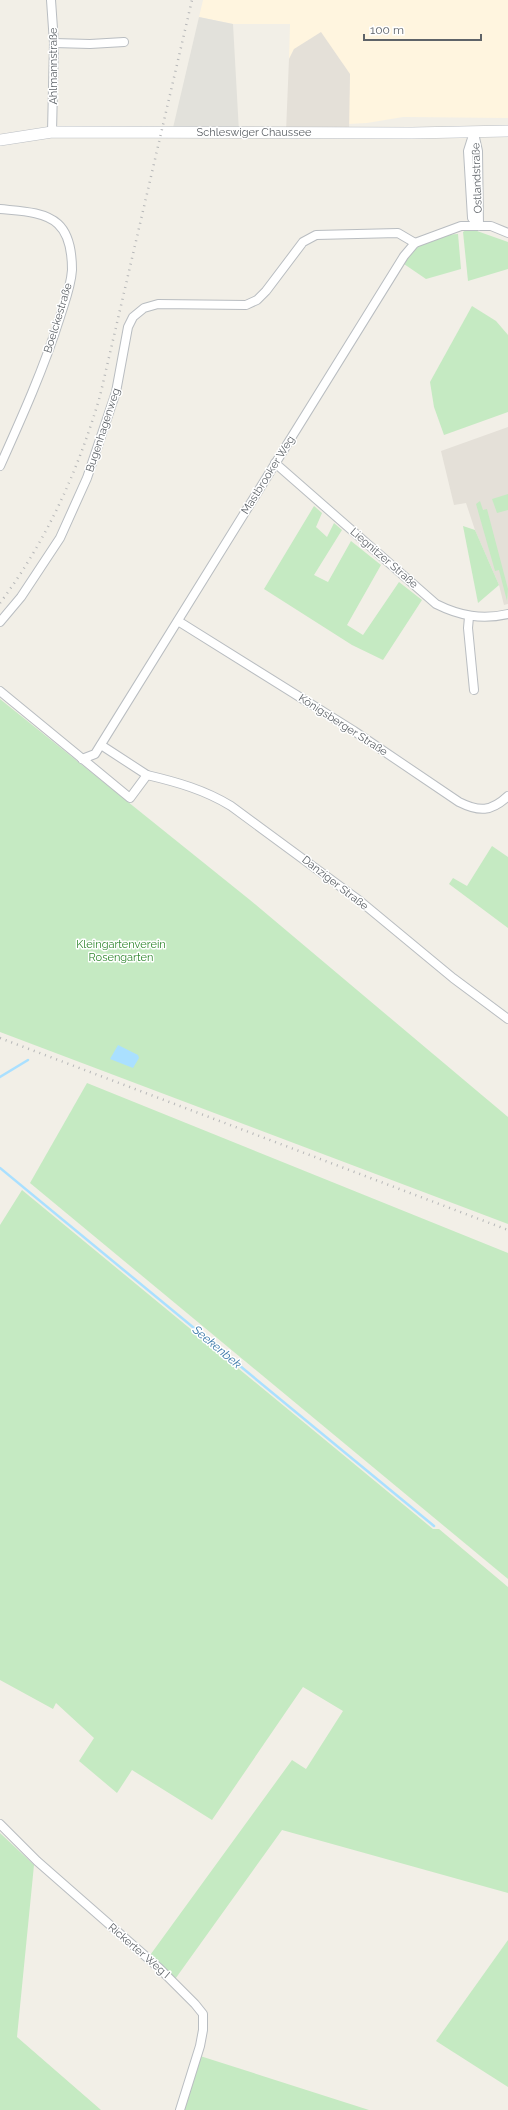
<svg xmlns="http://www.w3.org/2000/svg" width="508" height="2110" viewBox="0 0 508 2110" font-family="Raleway,sans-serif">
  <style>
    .commercial { fill: #fff5df }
    .industrial { fill: #e2e1db }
    .education { fill: #e4e0d8 }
    .green { fill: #c5eac2 }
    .water { fill: #aae0ff }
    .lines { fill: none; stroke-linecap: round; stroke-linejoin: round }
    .stream { stroke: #aae0ff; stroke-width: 2.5 }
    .street-casing { stroke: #b9bdc1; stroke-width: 10 }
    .secondary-casing { stroke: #babec3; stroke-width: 12 }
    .street { stroke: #fff; stroke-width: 8 }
    .secondary { stroke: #fff; stroke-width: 11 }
    .rail { stroke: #b6b7b8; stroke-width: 2.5; stroke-dasharray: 1 5; stroke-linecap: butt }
    .labels { text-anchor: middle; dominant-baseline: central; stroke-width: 3; stroke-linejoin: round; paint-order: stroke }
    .street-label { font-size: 11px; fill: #5e6368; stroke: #fff }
    .park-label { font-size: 11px; fill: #30872f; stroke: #fff }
    .water-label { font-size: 12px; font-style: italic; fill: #3776a7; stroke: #fff }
  </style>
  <rect width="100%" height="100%" fill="#f2efe7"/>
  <!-- commercial -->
  <path class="commercial" d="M203,0H508V118L403,117L367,123L348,124L350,74L294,49L289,59L290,24H233L199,17Z"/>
  <!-- industrial -->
  <path class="industrial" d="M199,17L233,24L239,132H172Z"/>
  <!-- education -->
  <g class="education">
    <path d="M321,32L350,74L349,133L286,132L289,59L294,49Z"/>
    <path d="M508,427V604L504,605L499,585L475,530L466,503L454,505L441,451Z"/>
  </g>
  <!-- green -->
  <g class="green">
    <path d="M466,230L477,231L508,242V269L468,281L463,232Z"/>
    <path d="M458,234L461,269L426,279L404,264C416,242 434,236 458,234Z"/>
    <path d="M472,306L496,321L508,335V412L444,435L434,407L430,382Z"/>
    <path d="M508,494V510L497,513L492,499Z"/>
    <path d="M480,501L483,510L487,509L508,589L507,601L499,570L495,571L476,504Z"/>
    <path d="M314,506L322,513L316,527L327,537L334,523L342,530L314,575L328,582L351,541L381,565L347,625L363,635L399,582L422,600L383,660L352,645L264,589Z"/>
    <path d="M463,526L475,530L499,585L478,603Z"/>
    <path d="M0,699L250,900L508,1117V1224L0,1032Z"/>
    <path d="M492,846L508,857V928L449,884L453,878L467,886Z"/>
    <path d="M87,1083L508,1253V1579L30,1183Z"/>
    <path d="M22,1190L433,1529H439L508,1587V1893L282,1830L173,1982L148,1958L292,1760L306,1769L343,1711L303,1687L212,1820L132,1770L117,1793L79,1761L94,1738L56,1703L53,1709L0,1680V1225Z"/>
    <path d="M0,1833L34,1865L17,2037L101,2110H0Z"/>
    <path d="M508,1940V2087L436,2041Z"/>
    <path d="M197,2055L369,2110H180Z"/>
  </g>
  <!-- water -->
  <path class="water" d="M118,1045L138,1055L139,1058L133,1068L110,1059Z"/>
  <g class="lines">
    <!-- stream -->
    <g class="stream">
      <path d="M0,1077L28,1060"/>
      <path d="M0,1168L434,1526"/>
    </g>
    <defs>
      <g id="street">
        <path d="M51,0L54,43L52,132"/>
        <path d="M54,43L90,44L124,42"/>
        <path d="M474,132L468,151L472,218L479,226"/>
        <path d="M474,133L478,151L479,226"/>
        <path d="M0,209C18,211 44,211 58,224C70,235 72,254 72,270C71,286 65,301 60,317C44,368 22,417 0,466"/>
        <path d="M275,463L436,604C460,616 482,620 508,614"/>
        <path d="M469,617L468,628L474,690"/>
        <path d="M178,621L354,731L459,802C479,812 491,812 508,796"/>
        <path d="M0,622L21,597L60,538L87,478L116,392L128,327L133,317L144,308L158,304L246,305L257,300L266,291L303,242L316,235L398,233L415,243"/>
        <path d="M0,691L130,798L147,775L101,745"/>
        <path d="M82,759L95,754L404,256L415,243L461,226H491L508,233"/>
        <path d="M147,775C177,782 205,790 231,806L360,901L453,978L508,1019"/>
        <path d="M0,1824L37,1861L159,1968L195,2004L203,2014V2030L200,2046L180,2110"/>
      </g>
      <path id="secondary" d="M0,140L52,132L412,133L508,131"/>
    </defs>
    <!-- street casing -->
    <use href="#street" class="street-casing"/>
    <!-- secondary casing -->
    <use href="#secondary" class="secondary-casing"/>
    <!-- street -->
    <use href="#street" class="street"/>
    <!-- secondary -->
    <use href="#secondary" class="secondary"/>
    <!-- rail -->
    <g class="rail">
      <path d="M0,603C47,540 78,471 100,396L192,0"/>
      <path d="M0,1038L508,1230"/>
    </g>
  </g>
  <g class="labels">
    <!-- street labels -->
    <g class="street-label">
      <text transform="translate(53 66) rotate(-90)">Ahlmannstraße</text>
      <text x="254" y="132">Schleswiger Chaussee</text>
      <text transform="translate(477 178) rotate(-92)">Ostlandstraße</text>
      <text transform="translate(58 318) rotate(-73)">Boelckestraße</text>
      <text transform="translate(103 430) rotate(-72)">Bugenhagenweg</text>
      <text transform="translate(268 475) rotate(-58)">Mastbrooker Weg</text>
      <text transform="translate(384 558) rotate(41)">Liegnitzer Straße</text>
      <text transform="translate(343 725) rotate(33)">Königsberger Straße</text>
      <text transform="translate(335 883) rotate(38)">Danziger Straße</text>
      <text transform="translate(139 1951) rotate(41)">Rickerter Weg I</text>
    </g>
    <!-- park labels -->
    <g class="park-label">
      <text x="121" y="944">Kleingartenverein<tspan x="121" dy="13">Rosengarten</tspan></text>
    </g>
    <!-- water labels -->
    <g class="water-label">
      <text transform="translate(217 1347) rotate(40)">Seekenbek</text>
    </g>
  </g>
  <!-- scale -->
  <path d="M364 34v6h117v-6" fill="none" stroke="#5e6368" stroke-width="2"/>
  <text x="370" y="34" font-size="12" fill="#5e6368" stroke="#ffffff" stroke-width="3" paint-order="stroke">100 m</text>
</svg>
